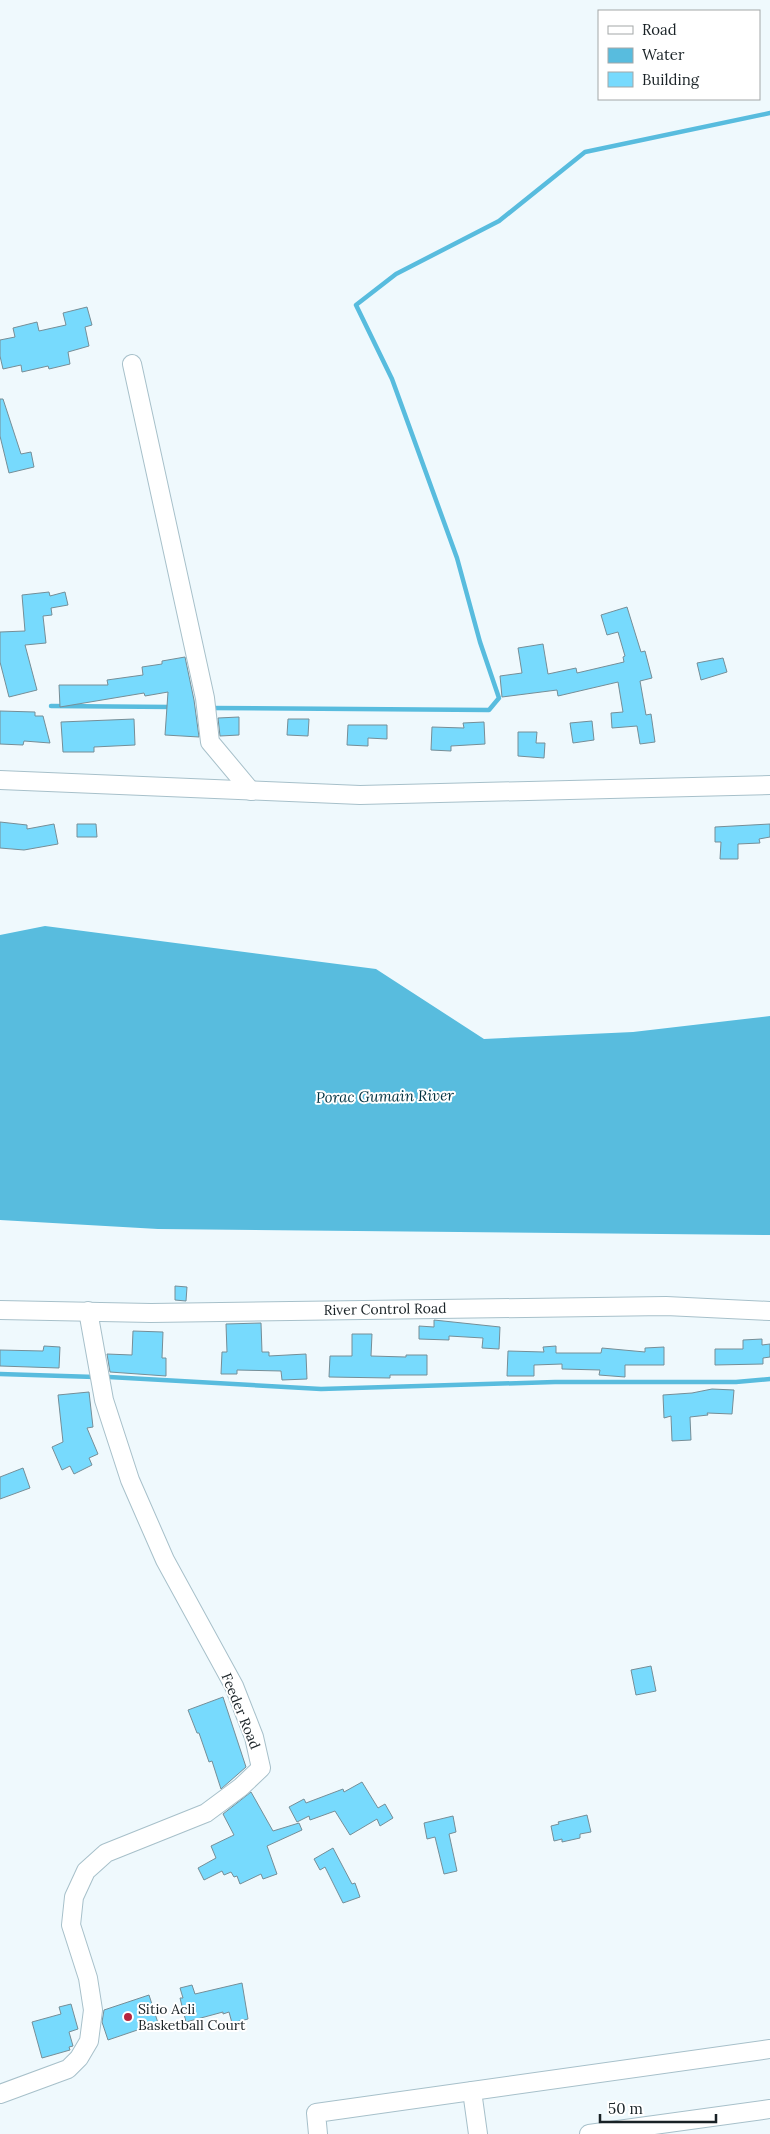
<svg xmlns="http://www.w3.org/2000/svg" width="770" height="2134" viewBox="0 0 770 2134" font-family="Lora,serif">
  <style>
    .water { fill: #58bcde }
    .lines { fill: none; stroke-linecap: round; stroke-linejoin: round }
    .stream { stroke: #58bcde; stroke-width: 4.5 }
    .building { fill: #77dafd; stroke: #768e97 }
    .minor-casing { stroke: #a7c0ca; stroke-width: 20 }
    .minor { stroke: #fff; stroke-width: 18 }
    .poi-dot { fill: #b6253e; stroke: #fff; stroke-width: 2 }
    .labels { text-anchor: middle; dominant-baseline: central; stroke-width: 4; stroke-linejoin: round; paint-order: stroke }
    .street-label { font-size: 14px; fill: #192226; stroke: #fff }
    .poi-label { font-size: 14px; fill: #192226; stroke: #fff; text-anchor: start }
    .water-label { font-size: 15px; font-style: italic; fill: #00313f; stroke: #fff }
  </style>
  <rect width="100%" height="100%" fill="#eff9fd"/>
  <!-- water -->
  <path class="water" d="M45,926L376,969L484,1039L633,1032L770,1016V1235L158,1229L0,1220V935Z"/>
  <g class="lines">
    <!-- stream -->
    <g class="stream">
      <path d="M51,706L172,707"/>
      <path d="M210,708L489,710L499,698L480,642L457,558L392,379L356,305L396,274L499,221L585,152L770,113"/>
      <path d="M0,1374L95,1377"/>
      <path d="M109,1377L321,1389L555,1382H736L770,1379"/>
    </g>
  </g>
  <!-- building -->
  <g class="building">
    <path d="M87,307L92,325L85,327L89,346L68,352L70,364L49,369L48,366L22,372L21,365L3,369L0,356V340L15,337L13,328L37,322L39,331L66,325L63,313Z"/>
    <path d="M0,399H3L21,454L31,452L34,467L9,473L0,436Z"/>
    <path d="M49,592L50,596L65,592L68,605L51,608L52,615L43,616L46,643L25,645L37,690L9,697L0,662V632L25,631L22,595Z"/>
    <path d="M627,607L641,652L645,651L652,678L640,681L646,715L651,714L655,742L640,744L637,726L612,728L611,713L623,712L618,682L558,696L557,690L502,697L500,676L522,673L518,648L543,644L548,674L576,668L577,673L624,662L623,657L625,656L618,632L607,635L601,615Z"/>
    <path d="M185,657L194,700L199,737L165,735L168,692L145,696L144,693L60,707L59,685H108L107,680L143,675L142,667L162,664V661Z"/>
    <path d="M723,658L727,672L701,680L697,663Z"/>
    <path d="M0,711L35,712V716H43L50,743L24,741L23,745L0,744Z"/>
    <path d="M239,717V735L220,736L218,718Z"/>
    <path d="M134,719L135,745L94,747V752H63L61,722Z"/>
    <path d="M288,719H309L308,736L287,735Z"/>
    <path d="M592,721L594,740L573,743L570,723Z"/>
    <path d="M484,722L485,744L451,746V751L431,750L432,727L464,728L463,723Z"/>
    <path d="M348,725H387V739L368,738V746L347,745Z"/>
    <path d="M518,732H537L536,743H545L544,758L518,756Z"/>
    <path d="M0,822L27,825V829L54,824L58,844L24,850L0,848Z"/>
    <path d="M77,824H96L97,837H77Z"/>
    <path d="M770,824V837L759,839L760,843L738,844V859H720L721,842H715V827Z"/>
    <path d="M175,1286L187,1287L186,1301L175,1300Z"/>
    <path d="M434,1320L500,1327L499,1349L482,1348L483,1338L449,1336V1340L419,1339V1326L434,1327Z"/>
    <path d="M261,1323L262,1352H269V1356L306,1354L307,1379L282,1380L281,1371L237,1370V1374H221L222,1352H227L226,1324Z"/>
    <path d="M133,1331L163,1332L162,1358H166V1376L110,1372L107,1354L132,1355Z"/>
    <path d="M352,1334H372L371,1356L406,1357V1355H427V1375H390V1378L329,1377L330,1356H352Z"/>
    <path d="M762,1339V1345L770,1344V1357L763,1358V1364L715,1365V1349H743V1340Z"/>
    <path d="M44,1346L60,1347L59,1368L0,1366V1350L43,1351Z"/>
    <path d="M556,1346V1353H601L602,1348L645,1352V1348L664,1347V1365H625V1377L599,1375L600,1370L562,1369V1364L534,1365V1376H507L508,1351L544,1352L543,1347Z"/>
    <path d="M712,1389L734,1390L732,1414L707,1413L708,1415L690,1417L691,1440L672,1441L671,1416L664,1418L663,1395L692,1393Z"/>
    <path d="M89,1392L93,1427L87,1428L98,1454L89,1458L92,1465L74,1474L70,1466L62,1470L52,1447L63,1442L58,1395Z"/>
    <path d="M23,1468L30,1488L0,1499V1477Z"/>
    <path d="M651,1666L656,1691L636,1695L631,1670Z"/>
    <path d="M223,1697L246,1767L221,1789L212,1761L209,1762L199,1733H197L188,1710Z"/>
    <path d="M362,1782L378,1808L385,1804L393,1818L380,1826L377,1819L350,1835L335,1811L310,1820L309,1816L297,1822L289,1807L304,1799L306,1803L343,1789L344,1792Z"/>
    <path d="M251,1792L273,1831L299,1823L302,1830L267,1846L277,1874L263,1879L261,1874L240,1884L237,1876L234,1877L231,1872L224,1875L222,1871L204,1880L198,1868L216,1858L211,1846L234,1835L223,1814Z"/>
    <path d="M587,1815L591,1832L580,1834V1838L562,1842V1839L554,1841L551,1826L559,1824L558,1822Z"/>
    <path d="M453,1816L456,1832L449,1834L457,1871L444,1874L435,1837L427,1839L424,1823Z"/>
    <path d="M333,1848L352,1884L355,1883L360,1897L343,1903L325,1867L320,1870L314,1859Z"/>
    <path d="M242,1983L248,2019L232,2023L229,2012L223,2014V2012L186,2022L180,1998H183L180,1988L192,1985L195,1994Z"/>
    <path d="M149,1995L158,2023L108,2040L102,2022L104,2010Z"/>
    <path d="M71,2004L78,2029L69,2032L73,2046L69,2047L70,2050L42,2058L32,2022L61,2014L59,2007Z"/>
  </g>
  <g class="lines">
    <defs>
      <g id="minor">
        <path d="M132,364L205,698L210,742L251,791"/>
        <path d="M0,780L360,795L770,785"/>
        <path d="M0,1310L151,1313L666,1306L770,1311"/>
        <path d="M472,2091L478,2134"/>
        <path d="M0,2094L68,2069L79,2058L89,2041L93,2010L88,1978L71,1925L74,1897L86,1871L106,1853L206,1813L241,1787L261,1768L254,1737L234,1686L165,1560L130,1480L104,1400L88,1311"/>
        <path d="M318,2134L316,2113L770,2049"/>
        <path d="M589,2134L770,2109"/>
      </g>
    </defs>
    <!-- minor casing -->
    <use href="#minor" class="minor-casing"/>
    <!-- minor -->
    <use href="#minor" class="minor"/>
  </g>
  <!-- markers -->
  <circle class="poi-dot" cx="128" cy="2017" r="5"/>
  <g class="labels">
    <!-- street labels -->
    <g class="street-label">
      <text transform="translate(385 1309) rotate(-1)">River Control Road</text>
      <text transform="translate(241 1711) rotate(68)">Feeder Road</text>
    </g>
    <!-- poi labels -->
    <g class="poi-label">
      <text x="138" y="2009">Sitio Acli<tspan x="138" dy="16">Basketball Court</tspan></text>
    </g>
    <!-- water labels -->
    <g class="water-label">
      <text transform="translate(385 1096) rotate(-1)">Porac Gumain River</text>
    </g>
  </g>
  <!-- legend -->
  <rect x="598" y="10" width="162" height="90" fill="#ffffff" stroke="#a3a7a8"/>
  <rect x="608" y="26" width="25" height="8" fill="#ffffff" stroke="#a3a7a8"/>
  <text x="642" y="35" font-size="15" fill="#192226">Road</text>
  <rect x="608" y="48" width="25" height="15" fill="#58bcde" stroke="#a3a7a8"/>
  <text x="642" y="60" font-size="15" fill="#192226">Water</text>
  <rect x="608" y="72" width="25" height="15" fill="#77dafd" stroke="#a3a7a8"/>
  <text x="642" y="85" font-size="15" fill="#192226">Building</text>
  <!-- scale -->
  <path d="M600 2114v8h116v-8" fill="none" stroke="#192226" stroke-width="2.5"/>
  <text x="608" y="2114" font-size="15" fill="#192226" stroke="#ffffff" stroke-width="4" paint-order="stroke">50 m</text>
</svg>
